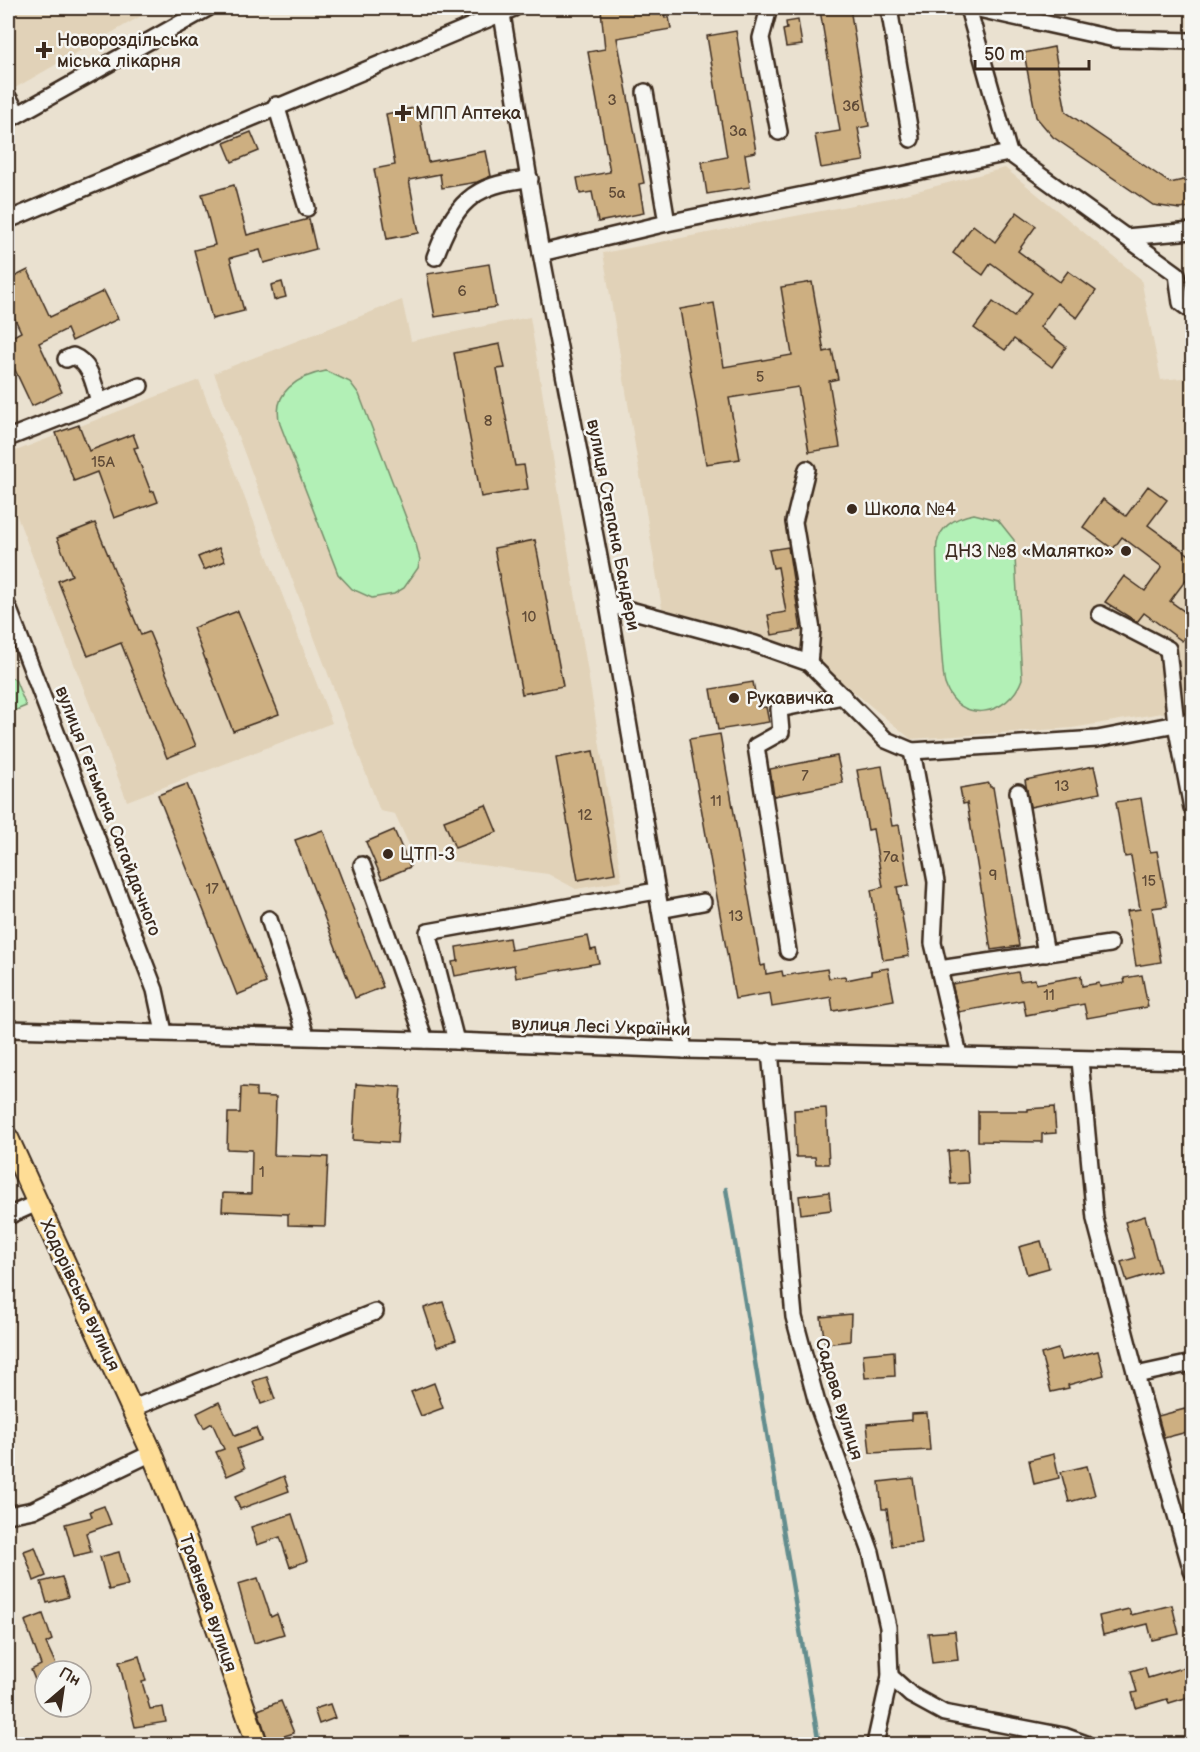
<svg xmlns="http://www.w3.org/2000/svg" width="1200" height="1752" viewBox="0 0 1200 1752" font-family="'Balsamiq Sans',sans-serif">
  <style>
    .built { fill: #e1d2b8 }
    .green { fill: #b2f0b6; stroke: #768d6a; stroke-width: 1.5 }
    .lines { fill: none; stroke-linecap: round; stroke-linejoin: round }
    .stream { stroke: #638d8e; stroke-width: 4.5 }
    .building { fill: #cdaf81; stroke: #3b2a1e; stroke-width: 1.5 }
    .minor-casing { stroke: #3b2a1e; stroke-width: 20 }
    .major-casing { stroke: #3b2a1e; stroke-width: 24 }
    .minor { stroke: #f6f6f2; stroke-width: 15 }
    .major { stroke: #fedd96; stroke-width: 20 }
    .poi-dot { fill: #3b2a1e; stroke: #f6f6f2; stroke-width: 2 }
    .labels { text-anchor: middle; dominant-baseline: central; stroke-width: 5; stroke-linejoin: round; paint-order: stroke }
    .number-label { font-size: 15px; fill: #604b37 }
    .poi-label { font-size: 18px; fill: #3b2a1e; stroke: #f6f6f2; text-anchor: start }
    .street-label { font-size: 18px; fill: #3b2a1e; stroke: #f6f6f2 }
  </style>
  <rect width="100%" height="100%" fill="#eae1d0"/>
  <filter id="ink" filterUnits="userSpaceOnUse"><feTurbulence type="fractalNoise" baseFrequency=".0167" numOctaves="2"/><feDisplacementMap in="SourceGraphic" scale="12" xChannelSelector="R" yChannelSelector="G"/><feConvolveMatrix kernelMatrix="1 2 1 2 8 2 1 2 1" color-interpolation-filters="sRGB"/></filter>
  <g filter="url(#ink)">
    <!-- built -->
    <g class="built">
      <path d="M8,8H155L8,92Z"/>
      <path d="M1005,168L1141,279L1161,380L1192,377V708L1072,728L911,739L804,651L662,608L603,253L894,197Z"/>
      <path d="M402,300L411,341L530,317L622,881L576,889L548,874L414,856L395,814L380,811L214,373Z"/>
      <path d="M199,380L332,723L127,801L8,493V454Z"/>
    </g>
    <!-- green -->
    <g class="green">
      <path d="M326,371L350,382L359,394L416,544L420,560L418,568L404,588L394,594L372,598L352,589L338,574L280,424C271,392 298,376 326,371Z"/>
      <path d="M974,514L998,520L1014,540L1022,679C1009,716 959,726 945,684C942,675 935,552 937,543C941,525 958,517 974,514Z"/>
      <path d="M8,677L15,679L26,706L9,713Z"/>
    </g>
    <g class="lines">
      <!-- stream -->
      <path class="stream" d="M726,1189L819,1744"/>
    </g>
    <!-- building -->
    <g class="building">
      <path d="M620,8H664L665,18L669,17L671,29L617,38L644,183L639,184L644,213L598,222L592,192L580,194L577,178L610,172L588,52L605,49L601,10Z"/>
      <path d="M834,8H850L869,126L858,128L864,161L821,168L815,135L840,131L820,10Z"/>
      <path d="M798,20L802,45L786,47L783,30L787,29L786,22Z"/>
      <path d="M736,31L756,152L745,154L750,187L707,194L702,162L727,157L707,36Z"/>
      <path d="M1054,47L1066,112L1170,183L1192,178V207L1180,209L1153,205L1053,137L1036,117L1024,53Z"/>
      <path d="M418,107L428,162L486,151L491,176L477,182L442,188L440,174L409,180L419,233L387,239L374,169L395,165L386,114Z"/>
      <path d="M251,132L259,151L232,162L224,143Z"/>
      <path d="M234,185L247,235L309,219L316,249L264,263L260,250L230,258L244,311L212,319L194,250L215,245L202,194Z"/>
      <path d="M1017,212L1036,226L1018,251L1060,282L1068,271L1096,291L1077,318L1057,303L1040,327L1066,347L1052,367L1014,339L1005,350L974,328L993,302L1014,317L1032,293L991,263L983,275L953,253L973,225L995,242Z"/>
      <path d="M489,264L496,307L435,317L427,274Z"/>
      <path d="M28,270L50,317L104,291L118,319L72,341L67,329L39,343L62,392L32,406L8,355V339L21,332L8,304V280Z"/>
      <path d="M282,282L286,297L274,300L271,285Z"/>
      <path d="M812,282L824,352L832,350L838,379L829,381L840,447L809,452L798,387L729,398L740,459L706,464L680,309L714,303L724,367L792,355L781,287Z"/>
      <path d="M500,344L505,368L497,369L515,466L524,465L528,489L481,497L454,353Z"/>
      <path d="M79,425L89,451L133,434L138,447L134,448L151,492L154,491L158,502L114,518L97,472L74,481L56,433Z"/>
      <path d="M1148,486L1167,500L1148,525L1192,557V580L1188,577L1170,601L1192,617V627L1182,641L1144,613L1137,622L1105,602L1124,576L1145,591L1162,567L1122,537L1113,549L1083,527L1103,499L1126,516Z"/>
      <path d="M95,523L141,635L149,632L196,746L167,758L121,643L88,656L58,581L72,575L57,538Z"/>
      <path d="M535,540L563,686L522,694L494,548Z"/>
      <path d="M788,547L801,630L772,635L768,615L786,612L778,567L773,568L769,550Z"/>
      <path d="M219,548L225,561L204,570L198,557Z"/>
      <path d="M238,611L279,714L233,731L193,628Z"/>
      <path d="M753,682L758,708L766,707L769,722L718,730L711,689Z"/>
      <path d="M720,734L761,966L765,965L766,974L782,971L783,976L827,969L829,978L845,976L846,980L871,975V971L888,968L894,1000L833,1011L831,997L772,1007L770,993L735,999L689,739Z"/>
      <path d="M593,751L615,873L578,880L556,758Z"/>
      <path d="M837,756L843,783L774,796L770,769Z"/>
      <path d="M882,766L892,826L899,825L909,885L897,887L909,956L883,960L871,890L883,887L873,829L868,830L857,770Z"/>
      <path d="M1094,766L1100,793L1030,807L1025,780Z"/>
      <path d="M989,783L990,787H993L1019,946L991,950L967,803L963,804L960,788Z"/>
      <path d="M187,784L266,983L237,995L158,795Z"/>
      <path d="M1141,798L1150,852L1157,851L1167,906L1152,908L1161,962L1136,966L1127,911L1140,909L1131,856L1125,857L1116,802Z"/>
      <path d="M486,805L497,832L455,848L444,821Z"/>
      <path d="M323,830L383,987L355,998L295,840Z"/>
      <path d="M394,830L410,867L382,879L366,842Z"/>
      <path d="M588,936L591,950L596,949L599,963L516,978L514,965L455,976L452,962L458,961L456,947L509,938L511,950Z"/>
      <path d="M1018,972L1020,981L1035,979L1036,984L1081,976L1082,986L1099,983L1100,987L1125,983L1124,978L1142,975L1148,1007L1087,1018L1084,1004L1026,1015L1023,1000L959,1012L952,984Z"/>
      <path d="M356,1084L401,1087L397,1143L353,1140Z"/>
      <path d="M241,1087L256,1088V1096L276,1097L274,1155L328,1157L325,1226L288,1225V1214L222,1211L223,1193L251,1194L252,1150L227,1149L228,1113H240Z"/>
      <path d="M1054,1107L1056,1133L1042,1134V1142L978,1141V1111H1028V1109Z"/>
      <path d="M826,1108L829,1164H816L815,1157H796L794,1110Z"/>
      <path d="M967,1149L969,1183L951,1184L948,1151Z"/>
      <path d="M829,1192L831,1210L801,1214L799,1196Z"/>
      <path d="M1145,1216L1160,1271L1127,1281L1121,1262L1135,1258L1125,1222Z"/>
      <path d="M1041,1241L1049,1268L1027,1274L1019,1247Z"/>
      <path d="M443,1302L456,1340L437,1347L424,1308Z"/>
      <path d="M851,1314L850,1341L825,1344L821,1317Z"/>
      <path d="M1058,1349L1061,1360L1098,1351L1104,1375L1068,1385L1069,1388L1051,1392L1041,1354Z"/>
      <path d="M894,1351L895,1376L865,1378L863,1354Z"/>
      <path d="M267,1377L275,1399L261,1404L253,1381Z"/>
      <path d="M434,1383L443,1408L421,1416L411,1392Z"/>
      <path d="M219,1402L235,1436L256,1428L261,1440L237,1449L245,1468L227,1476L216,1452L224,1449L212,1423L204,1428L197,1413Z"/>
      <path d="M1185,1409L1191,1431L1164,1438L1158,1416Z"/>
      <path d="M927,1413L930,1450L870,1453L867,1424L912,1420V1414Z"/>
      <path d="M1054,1454L1059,1478L1034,1484L1029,1460Z"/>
      <path d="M1087,1466L1095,1495L1069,1502L1061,1472Z"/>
      <path d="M284,1476L289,1491L240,1509L235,1497Z"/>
      <path d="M913,1478L922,1543L892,1546L887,1509H882L879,1482Z"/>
      <path d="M104,1506L111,1524L86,1533L91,1552L74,1556L65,1524L92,1517L90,1511Z"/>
      <path d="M292,1514L307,1561L290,1567L280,1537L257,1545L251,1527Z"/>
      <path d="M35,1547L46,1576L34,1581L24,1551Z"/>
      <path d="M119,1552L128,1585L109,1590L100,1557Z"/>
      <path d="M62,1577L68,1597L47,1603L41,1582Z"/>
      <path d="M258,1578L271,1617L277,1614L284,1634L254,1643L238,1584Z"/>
      <path d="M1172,1605L1179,1634L1152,1640L1148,1624L1103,1635L1099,1616L1129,1609L1131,1615Z"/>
      <path d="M43,1614L52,1640L46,1643L59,1671H45V1704L31,1670L41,1665L25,1621Z"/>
      <path d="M955,1631L958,1660L932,1663L928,1633Z"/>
      <path d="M139,1656L146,1681L142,1682L150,1709L163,1707L166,1722L135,1727L119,1662Z"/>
      <path d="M1145,1667L1148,1678L1185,1667L1192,1696L1169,1703L1167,1699L1136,1708L1132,1693L1137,1692L1131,1671Z"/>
      <path d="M281,1701L294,1733L284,1736L287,1744H269L258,1710Z"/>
      <path d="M330,1704L335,1718L319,1724L314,1709Z"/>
    </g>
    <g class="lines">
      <defs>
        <g id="minor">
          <path d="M501,8L541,253L608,604L684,1050"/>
          <path d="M769,8L761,38L779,132"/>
          <path d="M889,8L911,139"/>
          <path d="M968,8L1009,153L1177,274L1181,303L1192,311"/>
          <path d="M974,8L1115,39L1192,41"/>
          <path d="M645,92L667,223"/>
          <path d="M8,97L18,114"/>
          <path d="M276,105L307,208"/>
          <path d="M8,120L208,8"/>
          <path d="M8,220L514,8"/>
          <path d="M1126,237L1192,231"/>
          <path d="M541,253L667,223L1009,153"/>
          <path d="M435,257C455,204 471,184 530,179"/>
          <path d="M66,359L73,356C91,363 94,385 99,402"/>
          <path d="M8,438L140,386"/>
          <path d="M807,469L794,522L812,630L809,663"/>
          <path d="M608,604L755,644L809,663L886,740L912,751L1097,739L1192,721"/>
          <path d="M8,607L155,990L164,1032"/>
          <path d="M1100,614L1168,649L1176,724L1192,808"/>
          <path d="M912,751L936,882L933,943L959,1055"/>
          <path d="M1018,792L1046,954"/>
          <path d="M362,865L425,1040"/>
          <path d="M660,910L703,902"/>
          <path d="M269,919L306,1036"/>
          <path d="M788,951L756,746L781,732L779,709L843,696"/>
          <path d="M939,969L1110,944"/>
          <path d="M8,1029L456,1041L684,1050L1192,1061"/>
          <path d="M456,1041L428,932L656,891"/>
          <path d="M770,1051L794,1317L817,1403L871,1552L888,1627L890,1676L875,1744"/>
          <path d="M1080,1060L1095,1219L1136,1375L1192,1571"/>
          <path d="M8,1216L37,1203"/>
          <path d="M1136,1375L1192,1363"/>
          <path d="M133,1408L375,1312"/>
          <path d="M8,1515L33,1510L152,1453"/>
          <path d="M890,1676L911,1695L944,1713L1064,1736L1086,1744"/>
        </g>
        <path id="major" d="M8,1138L152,1453L189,1547L257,1744"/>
      </defs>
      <!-- minor casing -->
      <use href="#minor" class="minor-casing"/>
      <!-- major casing -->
      <use href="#major" class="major-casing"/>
      <!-- minor -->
      <use href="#minor" class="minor"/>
      <!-- major -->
      <use href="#major" class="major"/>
    </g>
  </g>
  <!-- markers -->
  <g class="poi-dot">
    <path d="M41 41h6v6h6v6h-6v6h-6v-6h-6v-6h6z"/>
    <path d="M400 104h6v6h6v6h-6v6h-6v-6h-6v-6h6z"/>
    <circle cx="852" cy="509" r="6"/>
    <circle cx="1126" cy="551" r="6"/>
    <circle cx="734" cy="698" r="6"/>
    <circle cx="388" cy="854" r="6"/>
  </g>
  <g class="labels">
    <!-- number labels -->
    <g class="number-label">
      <text x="612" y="100">3</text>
      <text x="851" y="106">3б</text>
      <text x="738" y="131">3а</text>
      <text x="617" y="193">5а</text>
      <text x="462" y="291">6</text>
      <text x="760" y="377">5</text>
      <text x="488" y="421">8</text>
      <text x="103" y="462">15А</text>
      <text x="529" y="617">10</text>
      <text x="805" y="776">7</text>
      <text x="1062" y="786">13</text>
      <text x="716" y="801">11</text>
      <text x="585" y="815">12</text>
      <text x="891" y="857">7а</text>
      <text x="993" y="875">9</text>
      <text x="1149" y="881">15</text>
      <text x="212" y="889">17</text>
      <text x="736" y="916">13</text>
      <text x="1049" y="995">11</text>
      <text x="262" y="1172">1</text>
    </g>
    <!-- poi labels -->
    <g class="poi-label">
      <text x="57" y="40">Новороздільська<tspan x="57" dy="21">міська лікарня</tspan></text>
      <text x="415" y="113">МПП Аптека</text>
      <text x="864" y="509">Школа №4</text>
      <text x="1114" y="551" text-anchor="end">ДНЗ №8 «Малятко»</text>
      <text x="746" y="698">Рукавичка</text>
      <text x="400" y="854">ЦТП-3</text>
    </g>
    <!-- street labels -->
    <g class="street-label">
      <text transform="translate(613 525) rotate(79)">вулиця Степана Бандери</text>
      <text transform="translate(108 811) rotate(69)">вулиця Гетьмана Сагайдачного</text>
      <text transform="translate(601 1027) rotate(2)">вулиця Лесі Українки</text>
      <text transform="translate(80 1295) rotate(65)">Ходорівська вулиця</text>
      <text transform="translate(839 1399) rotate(73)">Садова вулиця</text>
      <text transform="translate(208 1603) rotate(71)">Травнева вулиця</text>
    </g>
  </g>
  <!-- margin -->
  <rect width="1200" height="1752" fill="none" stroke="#f6f6f2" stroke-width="30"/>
  <rect x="15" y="15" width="1170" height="1722" fill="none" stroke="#3b2a1e" stroke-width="2" filter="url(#ink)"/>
  <!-- north arrow -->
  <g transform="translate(63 1689) rotate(29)"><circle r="28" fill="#f6f6f2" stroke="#aba49d" stroke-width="1.5"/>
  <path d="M0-4.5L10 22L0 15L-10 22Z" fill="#3b2a1e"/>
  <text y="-9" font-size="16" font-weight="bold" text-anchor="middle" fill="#3b2a1e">Пн</text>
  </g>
  <!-- scale -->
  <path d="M975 60v9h114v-9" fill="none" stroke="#3b2a1e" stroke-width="3"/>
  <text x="984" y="60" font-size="18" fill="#3b2a1e" stroke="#f6f6f2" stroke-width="4.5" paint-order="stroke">50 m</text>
</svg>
